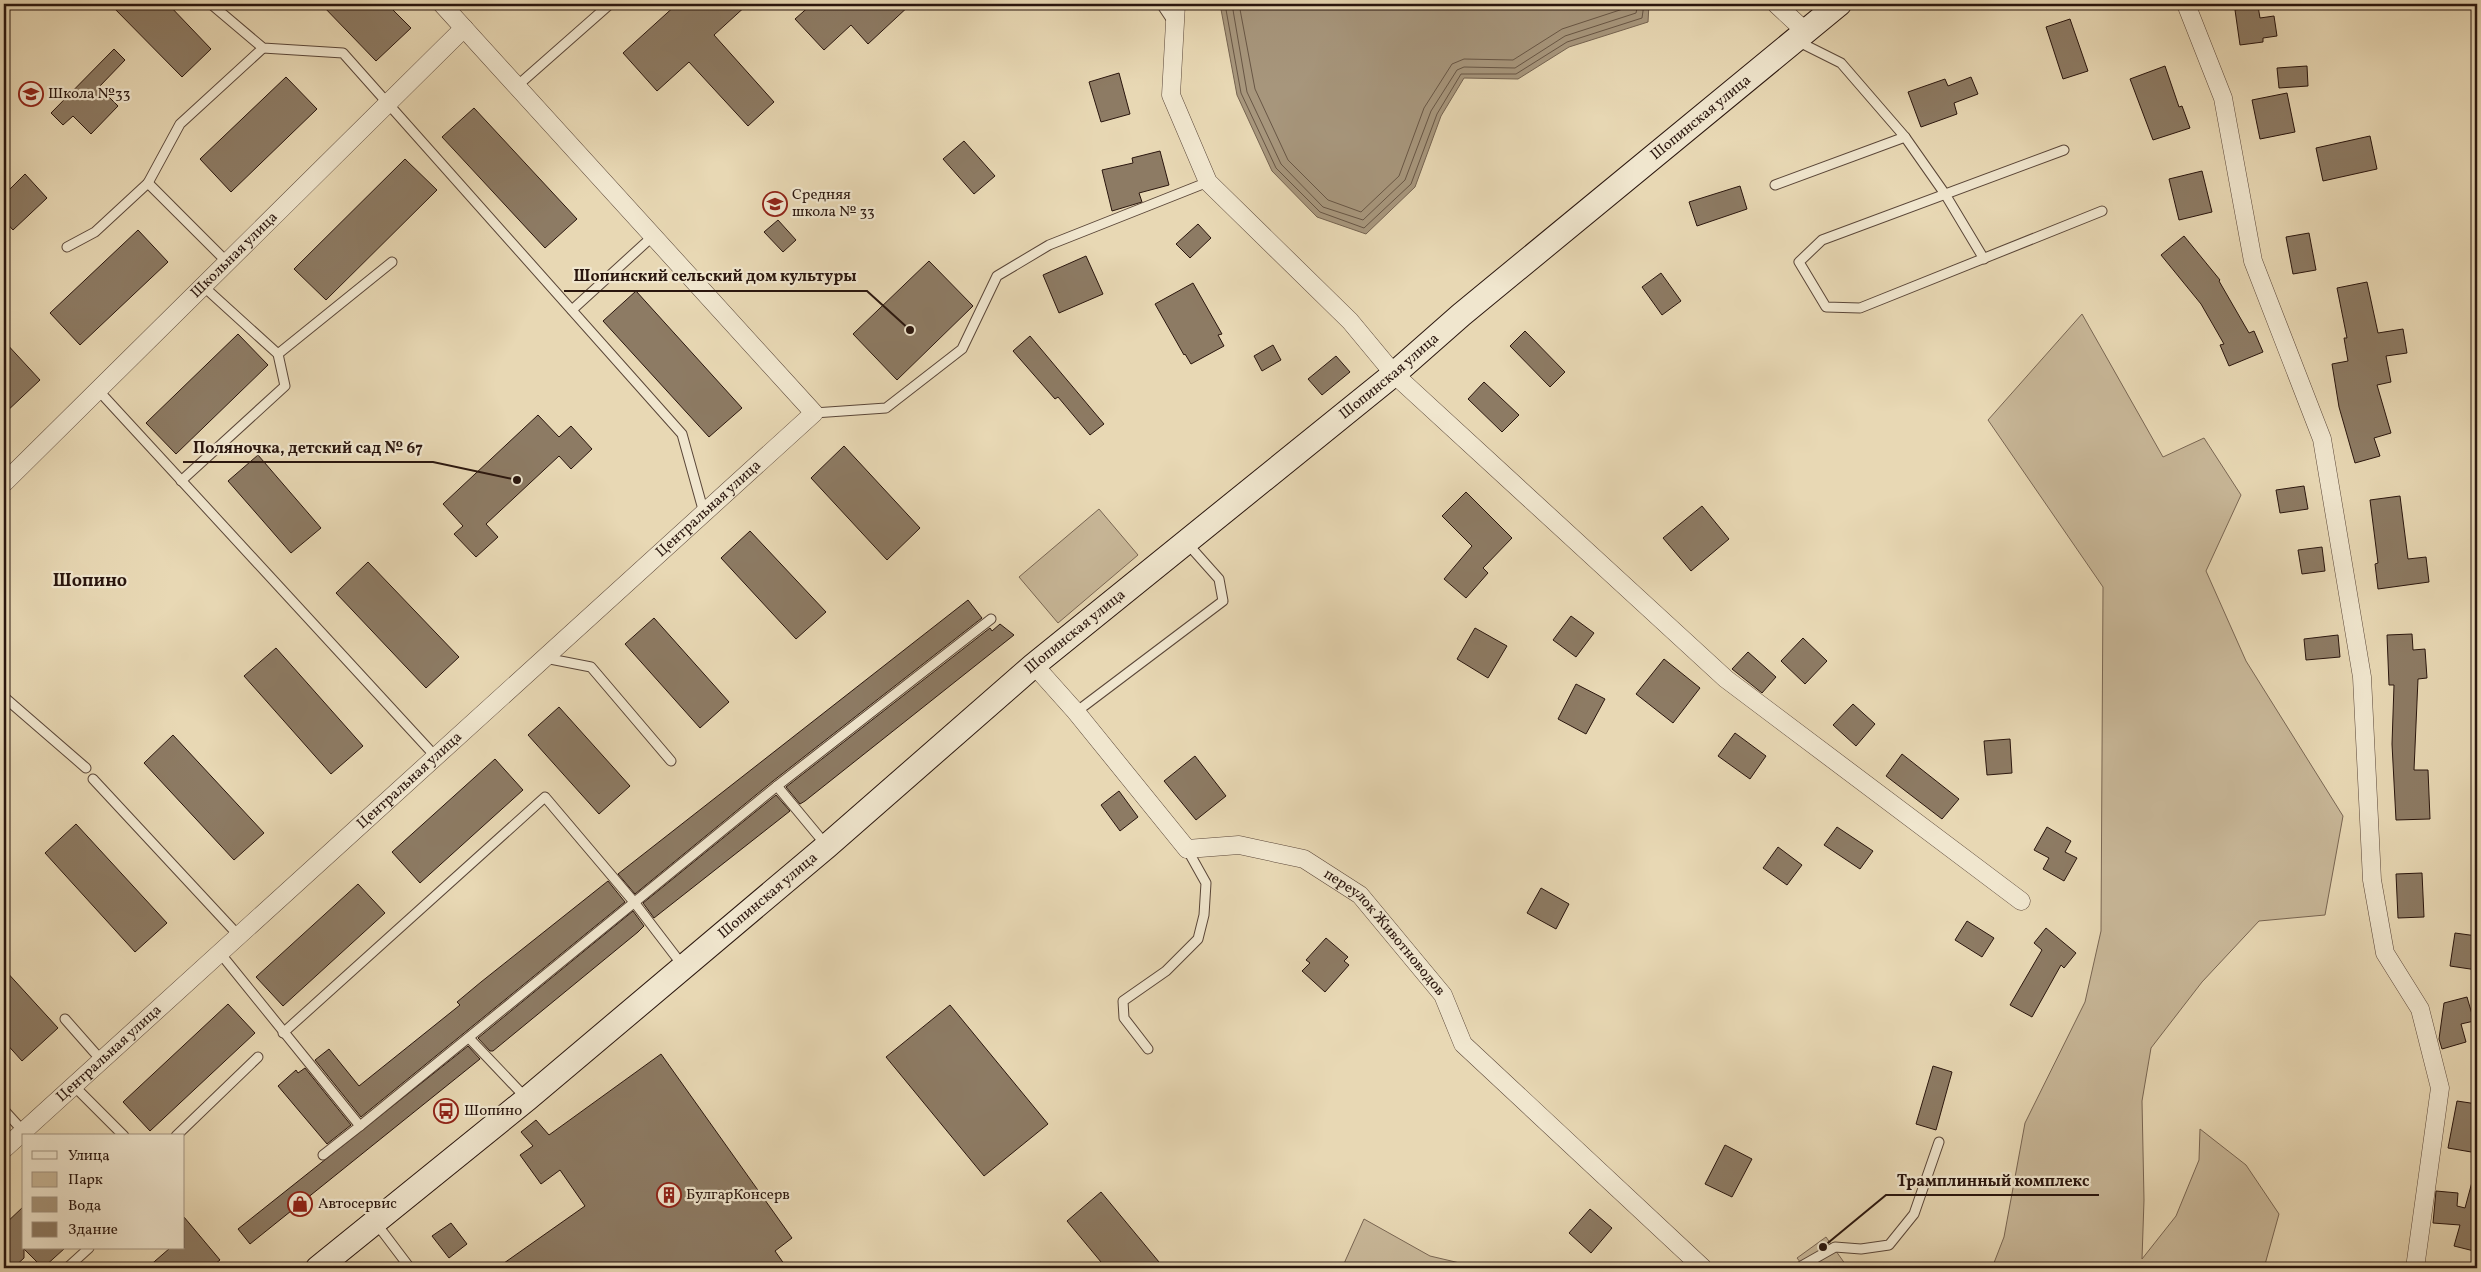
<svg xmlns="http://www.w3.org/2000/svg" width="2481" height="1272" viewBox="0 0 2481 1272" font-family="Vollkorn,serif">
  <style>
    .green { fill: #c8b798; stroke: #796653 }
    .water { fill: #a7967c; stroke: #756350 }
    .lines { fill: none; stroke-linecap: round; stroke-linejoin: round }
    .shore { stroke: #685645; stroke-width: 1 }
    .building { fill: #8d7b64; stroke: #2a160e }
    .lane-casing { stroke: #5a4638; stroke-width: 11 }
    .street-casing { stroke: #5a4638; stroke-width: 19 }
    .secondary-casing { stroke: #2a160e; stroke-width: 26 }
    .lane { stroke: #f0e6ce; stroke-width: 9 }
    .street { stroke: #f0e6ce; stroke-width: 18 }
    .secondary { stroke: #f0e6ce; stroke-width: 24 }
    .labels { text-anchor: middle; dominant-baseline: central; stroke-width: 4.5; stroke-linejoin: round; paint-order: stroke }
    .poi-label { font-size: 15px; fill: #2a160e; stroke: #f0e6ce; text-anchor: start }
    .street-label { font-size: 15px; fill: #2a160e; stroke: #f0e6ce }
    .quarter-label { font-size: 18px; font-weight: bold; fill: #2a160e; stroke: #f0e6ce }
    .leader { fill: none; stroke: #2a160e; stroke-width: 2 }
    .callout-dot { fill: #2a160e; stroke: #f0e6ce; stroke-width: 2 }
    .callout-label { font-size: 16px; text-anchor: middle; font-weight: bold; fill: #2a160e; stroke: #f0e6ce; stroke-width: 4.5; stroke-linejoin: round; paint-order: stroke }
  </style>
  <rect width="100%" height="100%" fill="#e8d8b4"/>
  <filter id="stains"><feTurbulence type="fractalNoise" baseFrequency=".004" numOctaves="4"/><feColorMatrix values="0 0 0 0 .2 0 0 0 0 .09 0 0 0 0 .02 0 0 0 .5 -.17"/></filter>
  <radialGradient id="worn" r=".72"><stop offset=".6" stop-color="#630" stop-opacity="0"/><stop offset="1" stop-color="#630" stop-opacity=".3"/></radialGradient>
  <!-- green -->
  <g class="green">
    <path d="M2082,314L2163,457L2204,438L2241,495L2206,571L2246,661L2343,816L2325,915L2259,921L2202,982L2151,1048L2142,1101L2144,1200L2142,1259L2176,1216L2199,1160L2200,1129L2246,1165L2279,1214L2264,1268H1992L2004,1237L2025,1123L2085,1002L2101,931L2103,587L1988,420Z"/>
    <path d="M1099,509L1138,555L1058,623L1019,577Z"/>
    <path d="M1364,1219L1430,1256L1481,1268H1342Z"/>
    <path d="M1826,1237L1848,1268H1805L1797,1258Z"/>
  </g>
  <!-- water -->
  <path class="water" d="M1220,4H1649L1648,22L1569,47L1518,79L1464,78L1441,116L1415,187L1366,234L1317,217L1272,171L1237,95Z"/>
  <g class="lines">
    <!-- shore -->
    <g class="shore">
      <path d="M1225,4L1241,93L1276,168L1320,212L1364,228L1411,184L1437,114L1461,74H1516L1567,42L1642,18L1644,4"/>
      <path d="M1232,4L1247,92L1281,164L1323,207L1363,220L1405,180L1431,111L1457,70L1464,67L1515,68L1565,36L1636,13L1638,4"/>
      <path d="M1239,4L1255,89L1288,160L1328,200L1361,212L1399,176L1424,108L1452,64L1464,59L1513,60L1562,29L1629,7L1631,4"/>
    </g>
  </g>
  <!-- building -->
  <g class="building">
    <path d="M110,4H168L211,49L182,77Z"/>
    <path d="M321,4H387L411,28L376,61Z"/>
    <path d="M677,4H748L714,35L774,102L748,126L689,62L657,91L623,53Z"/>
    <path d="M812,4H911L868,44L851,25L824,50L795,19Z"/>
    <path d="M2258,6L2260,18L2274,16L2277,36L2263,38V42L2240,45L2235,10Z"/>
    <path d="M2070,19L2088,71L2063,79L2046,27Z"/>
    <path d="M114,49L125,60L99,87L118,106L91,134L73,116L63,125L51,113Z"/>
    <path d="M2165,66L2179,107L2182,106L2190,128L2153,140L2130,79Z"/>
    <path d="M2307,66L2308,86L2279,88L2277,68Z"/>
    <path d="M1119,73L1130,114L1101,122L1089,82Z"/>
    <path d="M286,77L317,109L231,192L200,159Z"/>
    <path d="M1971,77L1978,94L1954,103L1957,114L1921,127L1908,92L1945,79L1948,86Z"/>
    <path d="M2287,93L2295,132L2260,139L2252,100Z"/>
    <path d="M474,108L577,219L545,248L442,137Z"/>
    <path d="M2370,136L2377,169L2323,181L2316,148Z"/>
    <path d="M964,141L995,176L974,194L943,159Z"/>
    <path d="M1160,151L1169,185L1139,193L1142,202L1112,211L1102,170L1133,163L1132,158Z"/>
    <path d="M405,159L437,190L326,300L294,269Z"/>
    <path d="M2202,171L2212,212L2179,220L2169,179Z"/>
    <path d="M25,174L47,198L13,230L4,220V195Z"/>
    <path d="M1740,186L1747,209L1697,226L1689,202Z"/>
    <path d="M778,220L796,240L783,252L764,232Z"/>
    <path d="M1198,224L1211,238L1190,258L1176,244Z"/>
    <path d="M138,230L168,262L80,345L50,313Z"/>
    <path d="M2309,233L2316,270L2293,274L2286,237Z"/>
    <path d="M2184,236L2220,280L2219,281L2249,333L2254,331L2263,352L2229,366L2220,345L2224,344L2201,304L2161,255Z"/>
    <path d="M1086,256L1103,294L1059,313L1043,275Z"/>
    <path d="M929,261L973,306L897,380L853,334Z"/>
    <path d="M1661,273L1681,301L1662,315L1642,287Z"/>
    <path d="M2367,282L2378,333L2403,329L2407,353L2386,356L2391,382L2377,385L2391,433L2374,438L2380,456L2355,463L2339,407L2332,364L2348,361L2344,338H2347L2337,288Z"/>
    <path d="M1193,283L1222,334L1218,335L1224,346L1191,364L1185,354L1184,355L1155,304Z"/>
    <path d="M636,291L742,408L709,437L603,321Z"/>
    <path d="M1525,331L1565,372L1550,387L1510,346Z"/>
    <path d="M238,334L268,365L176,454L146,423Z"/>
    <path d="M1030,336L1104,424L1090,435L1058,397L1055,399L1013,351Z"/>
    <path d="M4,341L40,380L4,414Z"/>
    <path d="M1273,345L1281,360L1262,371L1254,356Z"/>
    <path d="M1336,356L1350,372L1322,395L1308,379Z"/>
    <path d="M1484,382L1519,415L1502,432L1468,399Z"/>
    <path d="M538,415L559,437L571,426L592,449L571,469L559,456L486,524L498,537L476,557L454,534L463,526L443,504Z"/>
    <path d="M844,446L920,528L887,560L811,478Z"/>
    <path d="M258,455L321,528L291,553L228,481Z"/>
    <path d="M2304,486L2308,509L2280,513L2276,490Z"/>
    <path d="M1466,492L1512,538L1483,568L1488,573L1466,598L1444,579L1472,546L1442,516Z"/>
    <path d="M2400,496L2408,559L2426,557L2429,582L2378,589L2375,564L2378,563L2370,500Z"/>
    <path d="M1702,506L1729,539L1691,571L1663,538Z"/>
    <path d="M750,531L826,612L796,639L721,558Z"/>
    <path d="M2322,547L2325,571L2302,574L2298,550Z"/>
    <path d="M368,562L459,657L426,688L336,593Z"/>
    <path d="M968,600L982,618L773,781L635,894L618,874Z"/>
    <path d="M1571,616L1594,633L1576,657L1553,640Z"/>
    <path d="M654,618L729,702L700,728L625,644Z"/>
    <path d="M1000,624L1014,635L805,801L800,804L786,787L990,628L992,631Z"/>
    <path d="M1475,628L1507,646L1488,678L1457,659Z"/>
    <path d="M2412,634L2413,650L2425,649L2427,678L2418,679L2414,770H2428L2430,819L2396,820L2392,744L2394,685H2389L2387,635Z"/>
    <path d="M2338,635L2340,657L2306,660L2304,639Z"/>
    <path d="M1803,638L1827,661L1805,684L1781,661Z"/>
    <path d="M276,648L363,746L331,774L244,676Z"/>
    <path d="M1748,652L1776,677L1762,693L1732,669Z"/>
    <path d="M1664,659L1700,688L1673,723L1636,694Z"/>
    <path d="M1576,684L1605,699L1586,734L1558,719Z"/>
    <path d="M1853,704L1875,724L1856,746L1833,725Z"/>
    <path d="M559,707L630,786L599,814L528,735Z"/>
    <path d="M1735,733L1766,756L1750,779L1718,756Z"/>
    <path d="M173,735L264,833L234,860L144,763Z"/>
    <path d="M2010,739L2012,773L1987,775L1984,741Z"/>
    <path d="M1902,754L1959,799L1942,819L1886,776Z"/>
    <path d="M1195,756L1226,796L1196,820L1164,781Z"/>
    <path d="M495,759L523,790L420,883L392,852Z"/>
    <path d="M1119,791L1138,817L1120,831L1101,805Z"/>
    <path d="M776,795L790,811L654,918L643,903Z"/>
    <path d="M76,824L167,923L135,952L45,853Z"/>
    <path d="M1837,827L1873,851L1860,869L1824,845Z"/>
    <path d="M2047,827L2071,841L2065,852L2077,858L2064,881L2043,869L2049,858L2034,850Z"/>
    <path d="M1778,847L1802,865L1787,885L1763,868Z"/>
    <path d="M2422,873L2424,917L2398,918L2396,874Z"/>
    <path d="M608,881L625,902L361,1117L315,1060L329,1049L359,1086L460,1005L457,1002L481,982Z"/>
    <path d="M358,884L385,913L283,1006L256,977Z"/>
    <path d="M1541,888L1569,904L1556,929L1527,913Z"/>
    <path d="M633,911L644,926L638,932L493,1051H490L478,1038Z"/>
    <path d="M1967,921L1994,938L1982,957L1955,940Z"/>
    <path d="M2046,928L2076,953L2064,968L2061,965L2032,1017L2010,1005L2042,950L2034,943Z"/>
    <path d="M2455,933L2477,936V970L2450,966Z"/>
    <path d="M1326,938L1348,957L1344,961L1349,965L1325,992L1302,971L1310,963L1306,960Z"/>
    <path d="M4,969L58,1028L22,1061L4,1041Z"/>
    <path d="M2467,997L2474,1021L2461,1024L2466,1042L2442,1049L2439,1039L2444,1003Z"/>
    <path d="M228,1004L255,1033L150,1131L123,1102Z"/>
    <path d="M950,1005L1048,1124L984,1176L886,1057Z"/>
    <path d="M468,1046L480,1059L250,1244L238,1229Z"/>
    <path d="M661,1054L792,1238L775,1251L787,1268H497L585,1206L560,1170L541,1184L520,1155L533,1146L521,1132L536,1120L549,1135Z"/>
    <path d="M1933,1066L1952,1072L1936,1130L1916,1124Z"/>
    <path d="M305,1068L351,1125L327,1144L278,1086L296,1070L298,1073Z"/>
    <path d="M2457,1101L2477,1104V1153L2448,1148Z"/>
    <path d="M1725,1145L1752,1159L1732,1197L1705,1184Z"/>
    <path d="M2472,1182L2477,1183V1237L2474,1251L2454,1246L2460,1225L2433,1223L2436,1191L2458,1193L2457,1206L2465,1208Z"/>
    <path d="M1101,1192L1164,1268H1106L1067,1221Z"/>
    <path d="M24,1206V1248H65L43,1268L24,1249V1258L13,1268H4V1225Z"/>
    <path d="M1590,1209L1612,1228L1591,1253L1569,1233Z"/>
    <path d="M184,1217L220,1260L210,1268H147L170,1248H184Z"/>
    <path d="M451,1223L467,1244L449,1258L432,1236Z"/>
  </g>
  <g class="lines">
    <defs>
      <g id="lane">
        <path d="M211,4L263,48L343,53L682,434L704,513"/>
        <path d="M1161,4L1173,22"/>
        <path d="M1797,41L1841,63L1905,137L1945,194L1984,259"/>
        <path d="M517,86L610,4"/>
        <path d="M2064,150L1822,240L1799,262L1826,307L1860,308L2102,211"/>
        <path d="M148,183L227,262"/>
        <path d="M1775,185L1905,137"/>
        <path d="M67,247L95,232L148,183L180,124L263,48"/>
        <path d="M203,286L278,354L392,262"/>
        <path d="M572,310L653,236"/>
        <path d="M98,390L436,757"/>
        <path d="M814,413L886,408L962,349L997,276L1049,245L1208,182"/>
        <path d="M181,481L285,386L278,354"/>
        <path d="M545,658L591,667L671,761"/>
        <path d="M4,697L86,768"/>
        <path d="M1076,712L1223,601L1219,579L1186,542"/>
        <path d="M93,779L239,936"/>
        <path d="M777,786L826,845"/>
        <path d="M220,953L360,1126L323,1155"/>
        <path d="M65,1019L102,1061"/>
        <path d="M283,1033L545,797L634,902L683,966"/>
        <path d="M469,1038L526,1098"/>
        <path d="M1148,1049L1124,1018L1123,1001L1166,971L1198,939L1204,915L1206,883L1187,849"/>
        <path d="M74,1086L124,1136"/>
        <path d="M4,1110L23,1131"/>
        <path d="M360,1126L777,786L991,619"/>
        <path d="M176,1136L258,1057"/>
        <path d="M376,1223L410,1268"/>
        <path d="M67,1268L89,1248"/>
        <path d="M1798,1268L1835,1247L1861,1249L1889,1245L1914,1214L1939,1142"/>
      </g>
      <g id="street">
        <path d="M1176,4L1171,95L1208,182L1350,321L1394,374L1726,679L2021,901"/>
        <path d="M1776,4L1806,32"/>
        <path d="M2186,4L2223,98L2253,261L2322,439L2362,677L2372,880L2385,953L2420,1009L2440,1088L2415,1268"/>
        <path id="s1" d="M4,483L464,28"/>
        <path id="s2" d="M1034,665L1076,712L1187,849L1239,845L1304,859L1360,895L1443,995L1463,1044L1703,1268"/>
        <path id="s3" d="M4,1149L814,413L442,4"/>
      </g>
      <g id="secondary">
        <path id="s4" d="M318,1268L527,1099L827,846L1034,665L1394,374L1461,315L1839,4"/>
      </g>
    </defs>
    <!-- lane casing -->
    <use href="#lane" class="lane-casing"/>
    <!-- street casing -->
    <use href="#street" class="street-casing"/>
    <!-- secondary casing -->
    <use href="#secondary" class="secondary-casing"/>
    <!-- lane -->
    <use href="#lane" class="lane"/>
    <!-- street -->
    <use href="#street" class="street"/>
    <!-- secondary -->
    <use href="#secondary" class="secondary"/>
  </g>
  <!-- icons -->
  <defs>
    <symbol id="school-ring" viewBox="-11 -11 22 22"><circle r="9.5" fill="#f0e6ce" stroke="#8f2418" stroke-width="1.5"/><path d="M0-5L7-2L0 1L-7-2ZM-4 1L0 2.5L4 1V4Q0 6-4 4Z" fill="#8f2418"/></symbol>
    <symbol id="bus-ring" viewBox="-11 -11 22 22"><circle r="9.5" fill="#f0e6ce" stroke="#8f2418" stroke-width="1.5"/><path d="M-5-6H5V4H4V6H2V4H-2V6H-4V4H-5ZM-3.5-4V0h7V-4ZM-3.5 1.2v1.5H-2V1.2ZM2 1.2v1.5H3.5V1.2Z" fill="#8f2418"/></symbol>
    <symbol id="building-ring" viewBox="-11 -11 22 22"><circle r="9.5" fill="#f0e6ce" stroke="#8f2418" stroke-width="1.5"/><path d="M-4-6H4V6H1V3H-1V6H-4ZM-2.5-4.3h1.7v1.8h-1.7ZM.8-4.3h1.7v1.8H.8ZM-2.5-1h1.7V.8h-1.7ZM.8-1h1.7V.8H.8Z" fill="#8f2418"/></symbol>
    <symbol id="shop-ring" viewBox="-11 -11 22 22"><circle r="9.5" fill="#f0e6ce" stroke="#8f2418" stroke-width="1.5"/><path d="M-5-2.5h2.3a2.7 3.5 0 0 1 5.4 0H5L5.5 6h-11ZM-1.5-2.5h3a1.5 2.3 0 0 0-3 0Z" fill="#8f2418"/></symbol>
  </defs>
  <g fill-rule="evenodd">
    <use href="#school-ring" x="17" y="80" width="28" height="28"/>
    <use href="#school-ring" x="761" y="190" width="28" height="28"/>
    <use href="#bus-ring" x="432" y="1097" width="28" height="28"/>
    <use href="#building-ring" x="655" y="1181" width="28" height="28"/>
    <use href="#shop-ring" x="286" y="1190" width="28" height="28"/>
  </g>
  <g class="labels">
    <!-- poi labels -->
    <g class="poi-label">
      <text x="48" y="94">Школа №33</text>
      <text x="792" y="195">Средняя<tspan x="792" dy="17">школа № 33</tspan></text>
      <text x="464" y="1111">Шопино</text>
      <text x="686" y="1195">БулгарКонсерв</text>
      <text x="318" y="1204">Автосервис</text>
    </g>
    <!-- street labels -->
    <g class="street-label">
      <text stroke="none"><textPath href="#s4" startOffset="1799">Шопинская улица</textPath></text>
      <text stroke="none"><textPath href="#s1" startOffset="324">Школьная улица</textPath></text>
      <text stroke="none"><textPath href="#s4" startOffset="1394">Шопинская улица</textPath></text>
      <text stroke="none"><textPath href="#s3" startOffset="952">Центральная улица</textPath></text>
      <text stroke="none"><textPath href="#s4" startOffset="989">Шопинская улица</textPath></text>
      <text stroke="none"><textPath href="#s3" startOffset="548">Центральная улица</textPath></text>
      <text stroke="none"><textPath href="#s4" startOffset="584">Шопинская улица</textPath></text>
      <text stroke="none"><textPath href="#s2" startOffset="468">переулок Животноводов</textPath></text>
      <text stroke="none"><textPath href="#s3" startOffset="142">Центральная улица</textPath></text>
    </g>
    <!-- quarter labels -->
    <g class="quarter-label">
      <text x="90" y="581">Шопино</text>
    </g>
  </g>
  <!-- callouts -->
  <path class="leader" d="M910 330L867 291H564M517 480L433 462H183M1823 1247L1886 1195H2099"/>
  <g class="callout-dot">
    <circle cx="910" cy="330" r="5"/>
    <circle cx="517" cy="480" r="5"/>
    <circle cx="1823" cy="1247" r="5"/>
  </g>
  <g class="callout-label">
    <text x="715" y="281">Шопинский сельский дом культуры</text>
    <text x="308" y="453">Поляночка, детский сад № 67</text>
    <text x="1993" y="1186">Трамплинный комплекс</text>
  </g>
  <!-- margin -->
  <rect width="2481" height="1272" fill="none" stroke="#e8d8b4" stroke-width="20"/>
  <rect x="5" y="5" width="2471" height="1262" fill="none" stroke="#2a160e" stroke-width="2.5"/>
  <rect x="10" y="10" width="2461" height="1252" fill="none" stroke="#2a160e"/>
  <!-- legend -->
  <rect x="22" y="1134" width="162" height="115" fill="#f0e6ce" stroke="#a19381"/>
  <rect x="32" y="1151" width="25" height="8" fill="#f0e6ce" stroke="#a19381"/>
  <text x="68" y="1160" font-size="15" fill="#2a160e">Улица</text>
  <rect x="32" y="1172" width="25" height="15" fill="#c8b798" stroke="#a19381"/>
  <text x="68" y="1184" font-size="15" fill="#2a160e">Парк</text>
  <rect x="32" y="1197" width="25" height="15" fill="#a7967c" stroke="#a19381"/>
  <text x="68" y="1210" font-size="15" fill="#2a160e">Вода</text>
  <rect x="32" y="1222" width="25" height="15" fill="#8d7b64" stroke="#a19381"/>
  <text x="68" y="1234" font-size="15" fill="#2a160e">Здание</text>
  <rect width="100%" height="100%" filter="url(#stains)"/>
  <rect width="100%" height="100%" fill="url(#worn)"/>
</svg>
